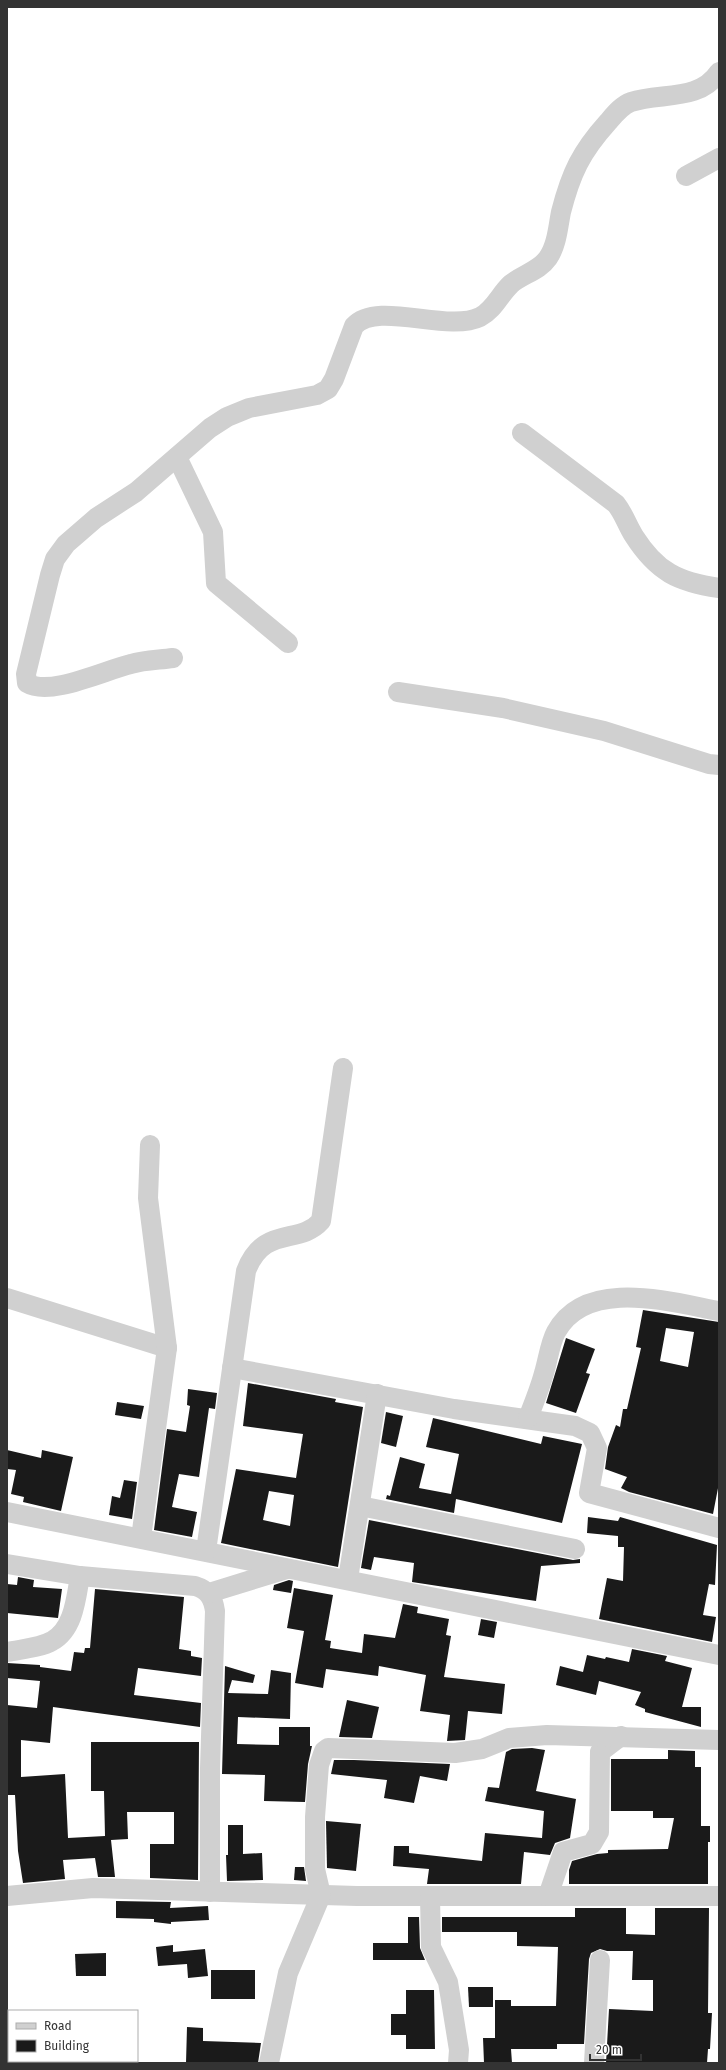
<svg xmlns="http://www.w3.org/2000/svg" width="726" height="2070" viewBox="0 0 726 2070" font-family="'Fira Sans',sans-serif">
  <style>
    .building { fill: #1a1a1a; fill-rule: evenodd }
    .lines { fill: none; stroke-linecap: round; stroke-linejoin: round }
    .minor { stroke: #d0d0d0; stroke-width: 20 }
  </style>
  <rect width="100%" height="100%" fill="#fff"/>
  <!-- building -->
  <g class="building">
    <path d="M643,1310L719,1322V1483L713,1514L629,1492L621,1488L627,1477L605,1469L608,1447L616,1425L620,1427L623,1409H627L641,1348L636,1347ZM666,1328L694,1332L688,1367L660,1361Z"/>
    <path d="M566,1338L595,1349L586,1373L590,1374L576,1413L546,1403Z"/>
    <path d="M248,1383L336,1399L335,1402L363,1407L338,1567L221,1543L236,1469L296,1478L303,1434L243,1426ZM269,1491L294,1495L290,1526L263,1520Z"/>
    <path d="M188,1389L217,1393L215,1409L209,1408L199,1477L179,1474L172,1507L197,1512L192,1537L154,1530L167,1429L186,1432L190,1406L187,1405Z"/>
    <path d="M117,1402L144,1406L141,1419L115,1415Z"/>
    <path d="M386,1412L403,1416L396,1447L381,1443Z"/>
    <path d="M433,1418L541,1444L543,1436L582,1444L562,1523L456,1499L454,1513L386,1499L387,1495L390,1496L400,1457L425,1464L419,1488L451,1494L459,1454L426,1447Z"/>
    <path d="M7,1450L41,1458L42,1450L73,1457L61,1511L23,1502L24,1497L11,1494L16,1470L7,1469Z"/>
    <path d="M124,1480L137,1482L132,1519L109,1515L112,1496L120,1498Z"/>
    <path d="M588,1517L618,1521L620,1517L717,1545L715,1585L709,1584L703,1615L716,1617L712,1642L599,1619L607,1578L623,1581L624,1547H618V1536L587,1533Z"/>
    <path d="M369,1520L573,1560L580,1559V1563L541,1566L536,1601L412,1582L414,1563L374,1557L371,1570L361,1568Z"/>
    <path d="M18,1577L34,1580L33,1587L62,1589L58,1618L7,1613V1584L17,1585Z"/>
    <path d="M289,1580L293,1581L291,1593L273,1590L274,1585Z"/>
    <path d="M294,1588L333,1595L325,1640L331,1641L330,1648L362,1653L364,1634L395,1638L403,1604L418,1607L417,1613L449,1619L446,1635L451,1636L444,1677L505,1684L502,1714L468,1711L465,1740L447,1741L450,1715L420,1711L426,1675L379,1666L378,1676L326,1669L323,1688L295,1683L304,1631L287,1628Z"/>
    <path d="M95,1589L184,1597L179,1649L191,1651V1656L202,1658L201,1676L138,1668L134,1695L201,1703L200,1727L53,1707L50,1743L21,1740V1777L65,1774L68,1838L105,1836L104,1791H91V1742H199L198,1880L150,1878V1844H174V1812H127L128,1839L111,1840L115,1877H98L95,1858L63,1860L65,1879L23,1883L18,1851L15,1795H7V1705L37,1708L40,1681L7,1678V1663L40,1665V1667L71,1671L74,1652L84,1653L85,1648H90Z"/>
    <path d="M481,1619L497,1622L494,1638L478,1635Z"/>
    <path d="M632,1649L667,1656L665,1661L692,1668L682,1707H701V1727L645,1712V1709L635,1705L641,1692L599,1681L596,1695L556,1685L560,1666L583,1672L587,1655L605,1659L606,1657L629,1662Z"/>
    <path d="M225,1666L255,1675L253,1683L232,1680L228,1693L268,1694L271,1670L291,1673L290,1719L238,1717L237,1744L279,1745V1727H310V1746H312L308,1764L305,1802L264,1801L265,1775L222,1774Z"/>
    <path d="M347,1700L379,1707L372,1738L339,1737Z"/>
    <path d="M532,1748L545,1750L536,1791L576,1799L570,1838L555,1843L550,1855L524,1852L521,1884H427L429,1869L393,1866L394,1846H409V1853L482,1861L485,1833L542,1838L544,1811L485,1801L488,1787L499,1788L506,1752L512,1749Z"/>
    <path d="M668,1750L695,1751V1767H701V1826H710V1842H708V1884H569V1870L572,1861L597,1854L608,1853V1850L668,1849L674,1818H653V1811H611V1759H668Z"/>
    <path d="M334,1760H354L450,1764L447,1781L420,1776L414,1803L384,1798L387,1780L331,1774Z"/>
    <path d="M326,1821L361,1824L356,1871L327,1868Z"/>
    <path d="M228,1825H243V1854L262,1853L263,1880L227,1881L226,1855H228Z"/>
    <path d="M295,1867H304L306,1881L294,1880Z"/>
    <path d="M116,1901L171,1902L170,1908L208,1906L209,1920L171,1922V1924L154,1922V1919L116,1918Z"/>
    <path d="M575,1908H626V1934L655,1935V1908H709L708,2013H712L710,2049H708L707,2063H606L609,2009L653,2011V1980H632L633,1951H607L600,1949L591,1953L589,1959L584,2044H557V2049H511L512,2063H484L483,2038H495V2000H511V2006H556L558,1947L517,1946V1932H442V1917H575Z"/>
    <path d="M408,1917H419L420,1948L425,1960H373V1943H408Z"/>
    <path d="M173,1945V1952L205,1949L208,1976L188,1978L187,1964L158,1966L156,1947Z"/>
    <path d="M106,1953V1976H76L75,1954Z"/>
    <rect x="211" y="1970" width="44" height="29"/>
    <path d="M468,1987H493V2007H469Z"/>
    <path d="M406,1990H434L435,2049H406V2035H391V2014H406Z"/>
    <path d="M187,2027L203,2028V2041L261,2043L258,2063H186Z"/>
  </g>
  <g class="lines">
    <!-- minor -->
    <g class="minor">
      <path d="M686,176L719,158"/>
      <path d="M522,433L616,504C624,514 627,525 634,536C657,572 678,582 719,588"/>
      <path d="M177,457L213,532L216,583L288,643"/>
      <path d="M173,658C159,660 144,660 131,664C105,670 50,697 27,683L26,674L50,575L55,559L66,544L96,518L136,492L210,428L227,417L249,408L317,395L328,389L334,379L354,326C377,300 447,333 480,317C494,310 500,294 511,284C523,274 539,271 548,258C557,245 558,227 561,212C571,173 581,152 608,122C614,115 622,105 631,102C661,92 699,102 719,72"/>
      <path d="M398,692L503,708L604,731L709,764L719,765"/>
      <path d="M7,1298L167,1348"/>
      <path d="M232,1368L454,1409L575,1426L590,1433L597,1448L589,1493L719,1528"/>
      <path d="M528,1418C534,1403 540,1388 544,1373C548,1360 550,1343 556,1332C586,1277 670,1302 719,1311"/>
      <path d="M360,1506L575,1549"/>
      <path d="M7,1512L719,1655"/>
      <path d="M141,1538L167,1348L148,1198L150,1145"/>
      <path d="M206,1551L246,1271C264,1224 299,1246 321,1221L343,1068"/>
      <path d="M7,1564L80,1576L195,1586C208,1590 213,1597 215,1611L210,1768V1892"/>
      <path d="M348,1579L377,1394"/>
      <path d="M209,1593L287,1569"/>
      <path d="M7,1652C21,1649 40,1648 52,1641C74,1629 76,1598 80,1576"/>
      <path d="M7,1896L93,1888L357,1896H719"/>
      <path d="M430,1896L431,1947L448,1982L459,2050L458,2063"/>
      <path d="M548,1896L563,1852L592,1844L599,1832L600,1752L621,1736"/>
      <path d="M269,2063L288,1973L321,1895L315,1869V1817L319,1765L324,1751L328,1748L354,1749L455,1753L482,1749L509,1738L547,1735L719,1740"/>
      <path d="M594,2063L600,1960"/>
    </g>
  </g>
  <!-- border -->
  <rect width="726" height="2070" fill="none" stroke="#333333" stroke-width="16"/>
  <!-- legend -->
  <rect x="8" y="2010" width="130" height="52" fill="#ffffff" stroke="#adadad"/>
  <rect x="16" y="2023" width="20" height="6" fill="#d0d0d0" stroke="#adadad"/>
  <text x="44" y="2030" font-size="12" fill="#333333">Road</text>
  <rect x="16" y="2040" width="20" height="12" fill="#1a1a1a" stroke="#adadad"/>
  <text x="44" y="2050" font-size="12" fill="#333333">Building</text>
  <!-- scale -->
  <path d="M590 2054v6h51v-6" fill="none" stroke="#333333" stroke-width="2"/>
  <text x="596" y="2054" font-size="12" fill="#333333" stroke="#ffffff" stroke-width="3" paint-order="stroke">20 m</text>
</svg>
